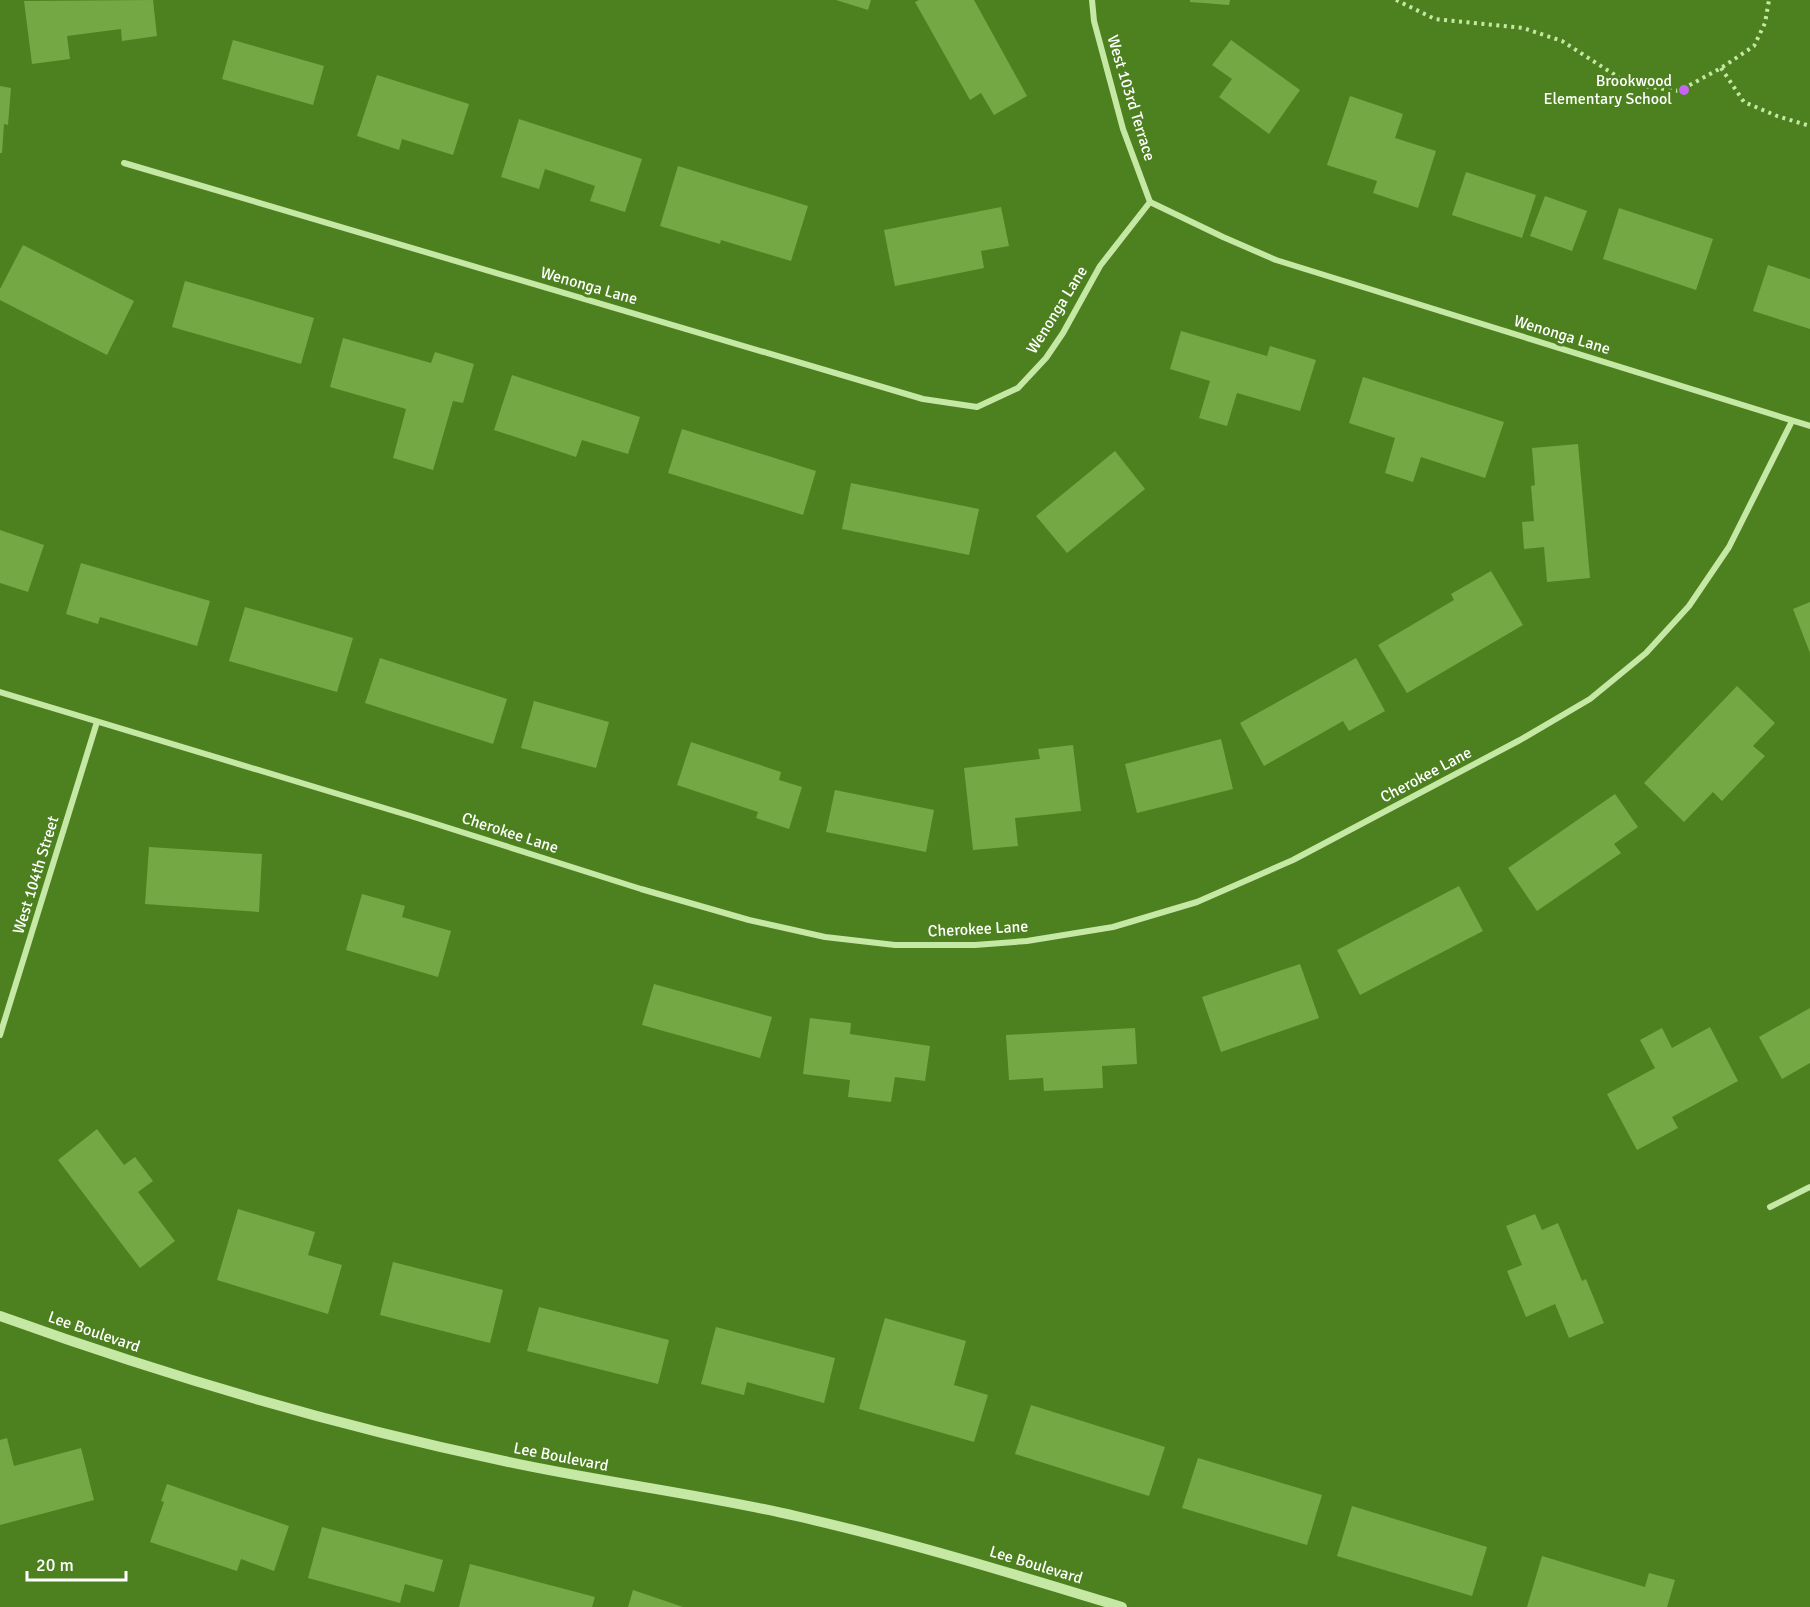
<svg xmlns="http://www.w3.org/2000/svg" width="1810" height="1607" viewBox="0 0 1810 1607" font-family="Signika,sans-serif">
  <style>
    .building { fill: #74a844 }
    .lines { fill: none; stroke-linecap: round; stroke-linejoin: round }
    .path { stroke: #c5e8a4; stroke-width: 4; stroke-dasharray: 3 4.5; stroke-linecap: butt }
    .minor { stroke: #c5e8a4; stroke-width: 6 }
    .tertiary { stroke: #c5e8a4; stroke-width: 10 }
    .poi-dot { fill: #c764f6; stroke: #4d801f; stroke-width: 2 }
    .labels { text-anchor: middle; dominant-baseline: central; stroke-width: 6; stroke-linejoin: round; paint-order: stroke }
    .poi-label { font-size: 16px; fill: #fff; stroke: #4d801f; text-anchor: end }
    .street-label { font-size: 16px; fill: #fff; stroke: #4d801f }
  </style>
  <rect width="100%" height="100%" fill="#4d801f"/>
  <!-- building -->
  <g class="building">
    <path d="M153,0L157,36L122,41L121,29L67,36L70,59L32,64L24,1Z"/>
    <path d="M836,0H871L868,10Z"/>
    <path d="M919,0H974L1027,96L994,115L981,93L970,100L915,2Z"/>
    <path d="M1190,0H1230L1229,5L1190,2Z"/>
    <path d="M233,40L324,66L313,105L222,79Z"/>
    <path d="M1231,40L1300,90L1269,134L1219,97L1232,79L1212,65Z"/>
    <path d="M377,75L469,104L453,155L402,139L399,150L357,136Z"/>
    <path d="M0,86L11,88L8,125L4,124L2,153H0Z"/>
    <path d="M1350,96L1403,114L1395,138L1436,151L1418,208L1373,193L1377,181L1327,165Z"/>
    <path d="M519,119L642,159L625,212L590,201L595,186L545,169L539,189L501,177Z"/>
    <path d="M678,166L808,206L791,261L721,240L720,244L660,226Z"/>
    <path d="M1466,172L1536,195L1522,238L1452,215Z"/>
    <path d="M1545,196L1587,211L1572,251L1530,236Z"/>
    <path d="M1001,207L1009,246L981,251L984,268L895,286L884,230Z"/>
    <path d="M1619,208L1713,239L1696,290L1603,259Z"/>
    <path d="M23,245L134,301L107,355L0,300V289Z"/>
    <path d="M1768,265L1810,279V329L1753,311Z"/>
    <path d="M185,281L314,318L301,364L172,327Z"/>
    <path d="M1181,331L1267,356L1270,346L1316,360L1300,411L1237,393L1227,426L1199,418L1210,381L1170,369Z"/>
    <path d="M343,338L431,363L435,352L474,364L463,403L453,401L433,470L393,458L406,409L330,387Z"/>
    <path d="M512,375L640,417L628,454L582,440L576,457L494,430Z"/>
    <path d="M1363,377L1504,422L1485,478L1421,457L1413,482L1385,473L1395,438L1349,423Z"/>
    <path d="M682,429L816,471L803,515L668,473Z"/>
    <path d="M1578,444L1590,578L1547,582L1544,547L1524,549L1522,522L1534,521L1531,486L1535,485L1532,448Z"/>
    <path d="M1115,451L1145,489L1067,553L1036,516Z"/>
    <path d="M851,483L979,509L969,555L842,529Z"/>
    <path d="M0,530L44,545L28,592L0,583Z"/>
    <path d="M81,563L210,601L197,646L100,617L98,624L66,614Z"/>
    <path d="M1491,571L1523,625L1407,693L1378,645L1454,600L1451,594Z"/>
    <path d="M1810,602V653L1793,609Z"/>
    <path d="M245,607L353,638L337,692L229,661Z"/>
    <path d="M380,658L507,699L493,744L365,703Z"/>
    <path d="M1356,658L1385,711L1349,731L1343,721L1264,766L1240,723Z"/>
    <path d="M1737,686L1775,723L1753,746L1765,756L1722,801L1713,792L1684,822L1644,783Z"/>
    <path d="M534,701L609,722L596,768L521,748Z"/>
    <path d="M1221,739L1233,789L1137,813L1125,764Z"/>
    <path d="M691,742L781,772L779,780L802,787L789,829L756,818L758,812L677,785Z"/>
    <path d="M1073,745L1081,811L1015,818L1018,846L973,850L964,768L1040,759L1038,749Z"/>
    <path d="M835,790L934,810L926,852L826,832Z"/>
    <path d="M1615,794L1638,827L1614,844L1621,853L1537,911L1508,868Z"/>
    <path d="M149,847L262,854L259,912L145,904Z"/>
    <path d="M1459,886L1483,931L1360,995L1337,950Z"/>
    <path d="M362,894L405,906L402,917L451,931L438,977L346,950Z"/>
    <path d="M1300,964L1319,1018L1221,1052L1202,997Z"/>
    <path d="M654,984L772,1017L760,1058L642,1025Z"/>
    <path d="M1810,1008V1063L1782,1079L1759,1037Z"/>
    <path d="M810,1018L851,1023L850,1034L930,1046L925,1081L895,1077L891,1102L848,1097L850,1080L803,1074Z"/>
    <path d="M1710,1027L1738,1081L1672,1117L1678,1128L1637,1150L1607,1094L1655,1068L1640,1040L1662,1028L1672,1048Z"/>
    <path d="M1135,1028L1137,1064L1102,1066L1103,1088L1044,1091L1043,1078L1009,1080L1006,1035Z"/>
    <path d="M97,1129L124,1165L135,1157L153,1181L138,1192L175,1241L140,1268L58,1160Z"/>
    <path d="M238,1209L315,1232L308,1255L342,1265L328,1314L217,1280Z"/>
    <path d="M1535,1214L1542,1230L1558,1223L1582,1281L1586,1279L1604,1323L1569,1338L1555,1304L1526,1317L1507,1271L1522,1265L1506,1226Z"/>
    <path d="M393,1262L503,1290L490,1343L380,1315Z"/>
    <path d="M539,1307L669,1340L658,1384L527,1351Z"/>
    <path d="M885,1318L966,1341L954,1385L988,1395L974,1442L859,1409Z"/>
    <path d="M716,1327L835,1358L824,1403L747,1382L744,1395L701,1384Z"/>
    <path d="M1031,1405L1165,1447L1149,1496L1015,1454Z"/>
    <path d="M7,1438L14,1466L81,1448L94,1500L0,1525V1440Z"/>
    <path d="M1198,1458L1322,1495L1307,1545L1182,1508Z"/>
    <path d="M167,1484L289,1526L274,1571L241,1559L237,1571L150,1542L164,1502L161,1501Z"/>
    <path d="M1352,1506L1487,1547L1472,1596L1337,1556Z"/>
    <path d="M322,1527L443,1560L434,1592L405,1584L400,1603L308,1578Z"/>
    <path d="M1542,1556L1645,1587L1649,1573L1675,1580L1667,1607H1527Z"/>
    <path d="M470,1564L595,1597L592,1607H459Z"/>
    <path d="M633,1590L683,1607H628Z"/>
  </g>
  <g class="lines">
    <!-- path -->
    <g class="path">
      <path d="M1396,0L1435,19L1523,28L1562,41L1629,84L1679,91L1721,68L1754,46L1765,23L1769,0"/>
      <path d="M1721,68L1744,102L1777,116L1810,126"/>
    </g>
    <!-- minor -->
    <g class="minor">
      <path d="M1092,0L1094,21L1123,129L1150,202"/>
      <path d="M124,163L923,399L977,407L1018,388L1046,358L1063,333L1100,266L1150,202"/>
      <path d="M1150,202L1223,237L1276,260L1810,426"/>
      <path d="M0,692L414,817L641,889L749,920L825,937L895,945H975L1027,941L1113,927L1197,902L1293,860L1520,740L1590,699L1646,653L1689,606L1729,547L1792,421"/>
      <path d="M0,1035L97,722"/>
      <path d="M1770,1207L1810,1187"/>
    </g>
    <!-- tertiary -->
    <path class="tertiary" d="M0,1316C164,1375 333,1425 504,1461C601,1482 700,1494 796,1516C906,1541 1014,1574 1122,1607"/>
  </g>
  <!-- markers -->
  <circle class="poi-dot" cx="1684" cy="90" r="6"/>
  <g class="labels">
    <!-- poi labels -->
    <g class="poi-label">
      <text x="1672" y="81">Brookwood<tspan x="1672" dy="18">Elementary School</tspan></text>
    </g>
    <!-- street labels -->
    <g class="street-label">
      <text transform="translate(1131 98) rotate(73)">West 103rd Terrace</text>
      <text transform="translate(589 286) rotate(16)">Wenonga Lane</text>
      <text transform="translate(1057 310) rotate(-58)">Wenonga Lane</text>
      <text transform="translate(1562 335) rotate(17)">Wenonga Lane</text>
      <text transform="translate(1426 775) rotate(-28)">Cherokee Lane</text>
      <text transform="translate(510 833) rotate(18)">Cherokee Lane</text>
      <text transform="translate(36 875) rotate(-73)">West 104th Street</text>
      <text transform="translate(978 929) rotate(-3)">Cherokee Lane</text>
      <text transform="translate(94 1332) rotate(19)">Lee Boulevard</text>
      <text transform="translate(561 1457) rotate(11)">Lee Boulevard</text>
      <text transform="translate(1036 1565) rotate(17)">Lee Boulevard</text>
    </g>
  </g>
  <!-- scale -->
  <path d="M27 1571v9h99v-9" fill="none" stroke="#ffffff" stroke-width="3"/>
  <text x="36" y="1571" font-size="18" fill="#ffffff" stroke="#4d801f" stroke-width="4.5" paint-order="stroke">20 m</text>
</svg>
